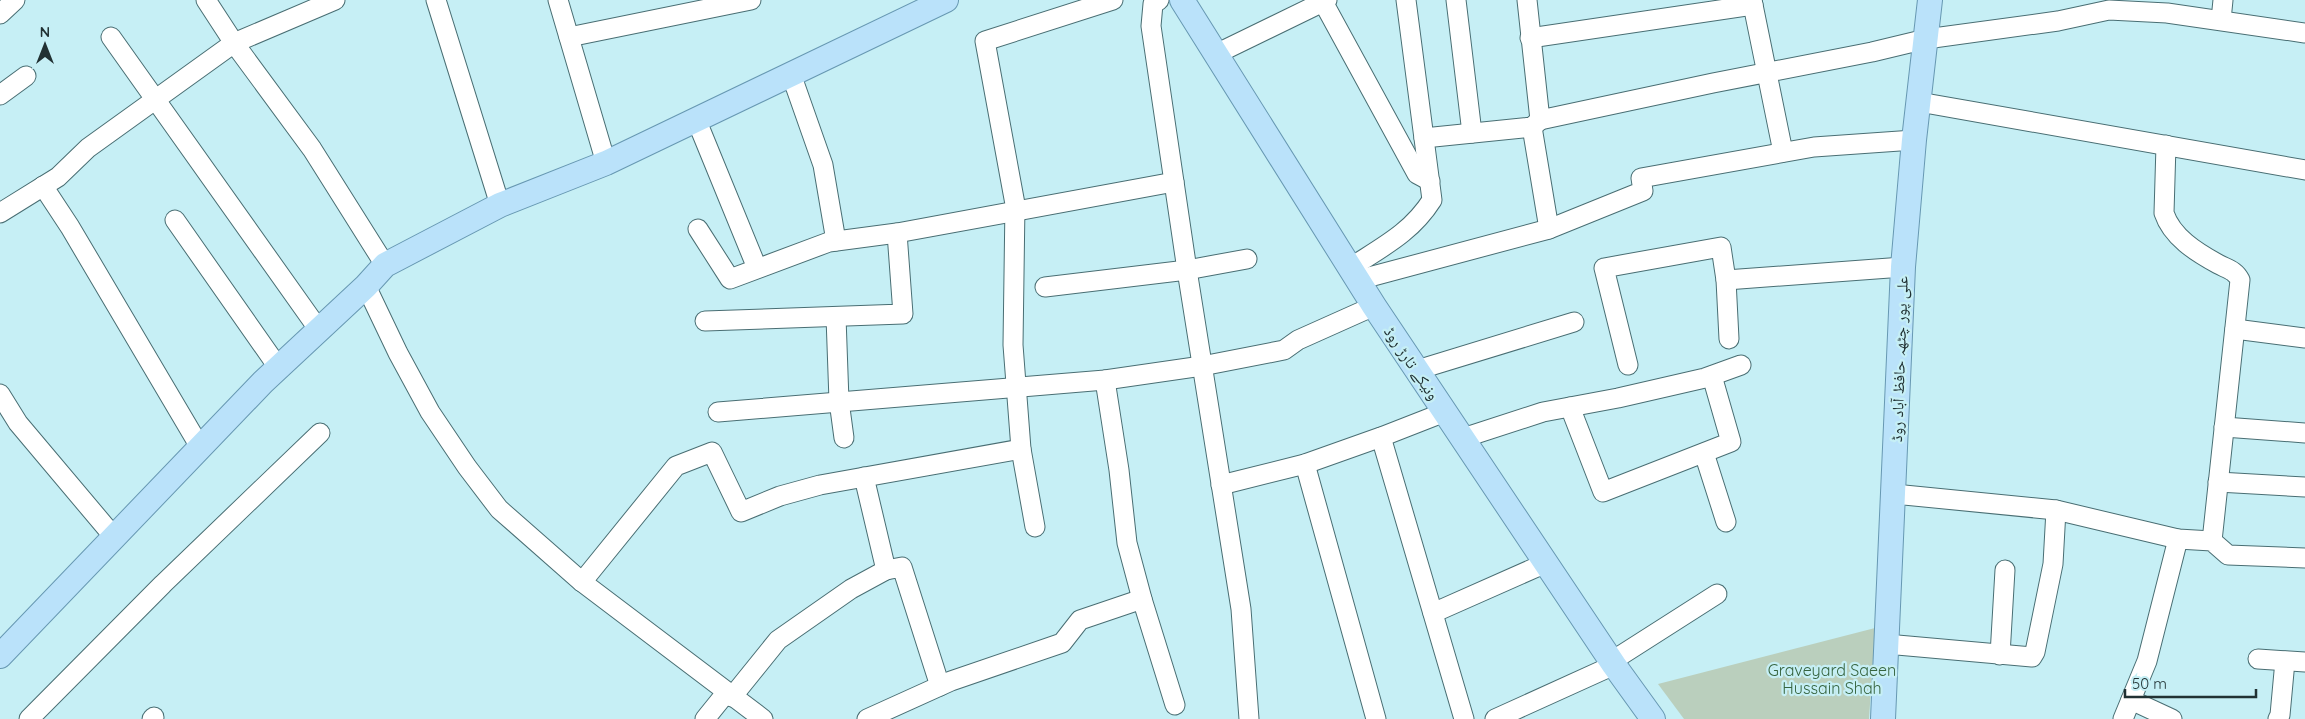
<svg xmlns="http://www.w3.org/2000/svg" width="2305" height="719" viewBox="0 0 2305 719" font-family="Quicksand,'Noto Naskh Arabic',sans-serif">
  <style>
    .green { fill: #bacfbd }
    .lines { fill: none; stroke-linecap: round; stroke-linejoin: round }
    .minor-casing { stroke: #496e73; stroke-width: 21 }
    .major-casing { stroke: #6798b2; stroke-width: 26 }
    .minor { stroke: #fff; stroke-width: 19 }
    .major { stroke: #bae2fa; stroke-width: 24 }
    .labels { text-anchor: middle; dominant-baseline: central; stroke-width: 4.5; stroke-linejoin: round; paint-order: stroke }
    .street-label { font-size: 16px; fill: #213133; stroke: #c6eff5 }
    .park-label { font-size: 16px; fill: #36643f; stroke: #c6eff5 }
  </style>
  <rect width="100%" height="100%" fill="#c6eff5"/>
  <!-- green -->
  <path class="green" d="M1875,628L1869,719H1684L1658,684Z"/>
  <g class="lines">
    <defs>
      <g id="minor">
        <path d="M206,0L234,43L312,149L385,265"/>
        <path d="M436,0L500,205"/>
        <path d="M558,0L606,163"/>
        <path d="M1159,0L1153,4L1151,26L1187,270L1241,609L1249,719"/>
        <path d="M1322,0L1417,174L1430,181"/>
        <path d="M1456,0L1472,133"/>
        <path d="M1527,0L1540,120L1713,83L1872,52L1926,39L2058,21L2109,10L2167,13L2305,33"/>
        <path d="M1752,0L1783,152"/>
        <path d="M0,14L15,0"/>
        <path d="M2221,20L2223,0"/>
        <path d="M111,37L319,330"/>
        <path d="M569,37L751,0"/>
        <path d="M1530,38L1753,5"/>
        <path d="M1216,54L1327,0"/>
        <path d="M791,74L823,165L836,241"/>
        <path d="M0,95L26,76"/>
        <path d="M1919,102L2305,170"/>
        <path d="M696,119L757,268"/>
        <path d="M1532,127L1549,229"/>
        <path d="M1424,138L1532,127L1540,120"/>
        <path d="M2166,145L2164,213C2172,237 2196,252 2218,264C2227,269 2235,270 2240,280L2212,541"/>
        <path d="M43,186L70,227L200,447"/>
        <path d="M0,213L58,177L88,148L234,43L335,0"/>
        <path d="M175,220L278,367"/>
        <path d="M698,229L730,279L829,242L897,233L1174,182"/>
        <path d="M1350,268C1382,247 1411,233 1432,200L1406,0"/>
        <path d="M1358,280L1549,229L1643,191L1641,178L1814,147L1914,140"/>
        <path d="M1726,280L1903,267"/>
        <path d="M366,286L398,353L430,412L467,467L499,509L582,582L763,719"/>
        <path d="M1045,287L1187,270L1247,259"/>
        <path d="M836,317L839,401L844,438"/>
        <path d="M705,321L903,314L897,233"/>
        <path d="M2235,329L2305,338"/>
        <path d="M1628,365L1604,268L1721,247L1726,280L1729,339"/>
        <path d="M1417,370L1574,322"/>
        <path d="M1105,380L1119,470L1127,543L1142,599L1175,705"/>
        <path d="M0,394L18,423L114,537"/>
        <path d="M1570,407L1603,492L1731,442L1712,376"/>
        <path d="M718,412L1105,380L1202,366L1284,350L1298,340L1374,306"/>
        <path d="M2224,427L2305,433"/>
        <path d="M1381,437L1464,719"/>
        <path d="M1463,438L1543,412L1618,398L1705,378L1741,365"/>
        <path d="M1704,453L1726,522"/>
        <path d="M1305,464L1376,719"/>
        <path d="M864,477L886,570"/>
        <path d="M2218,482L2305,487"/>
        <path d="M1221,485L1305,464L1381,437L1445,412"/>
        <path d="M1894,494L2056,510L2178,539L2212,541L2228,555L2305,558"/>
        <path d="M1035,527L1021,449L1013,345L1015,204L985,41L1113,0"/>
        <path d="M582,582L676,466L712,452L741,512L780,496L820,485L1021,449"/>
        <path d="M1433,613L1546,563"/>
        <path d="M1886,644L2032,657L2035,652L2053,564L2056,510"/>
        <path d="M2000,655L2005,570"/>
        <path d="M2258,659L2305,662"/>
        <path d="M1612,661L1717,594"/>
        <path d="M732,697L778,640L851,589L886,570L902,567L940,686"/>
        <path d="M2131,700L2172,719"/>
        <path d="M29,719L163,584L320,433"/>
        <path d="M152,719L154,717"/>
        <path d="M705,719L726,693"/>
        <path d="M867,719L951,681L1062,643L1080,620L1142,599"/>
        <path d="M1495,719L1614,665"/>
        <path d="M2123,719L2147,661L2178,539"/>
        <path d="M2278,719L2280,715L2285,661"/>
      </g>
      <g id="major">
        <path d="M1182,0L1374,306L1614,665L1653,719"/>
        <path d="M0,656L263,382L366,286L385,265L500,205L606,163L946,0"/>
        <path d="M1883,719L1903,267L1914,140L1930,0"/>
      </g>
    </defs>
    <!-- minor casing -->
    <use href="#minor" class="minor-casing"/>
    <!-- major casing -->
    <use href="#major" class="major-casing"/>
    <!-- minor -->
    <use href="#minor" class="minor"/>
    <!-- major -->
    <use href="#major" class="major"/>
  </g>
  <g class="labels">
    <!-- street labels -->
    <g class="street-label">
      <text transform="translate(1899 359) rotate(-88)">علی پور چٹھہ حافظ آباد روڈ</text>
      <text transform="translate(1412 363) rotate(56)">ونیکے تارڑ روڈ</text>
    </g>
    <!-- park labels -->
    <g class="park-label">
      <text x="1832" y="670">Graveyard Saeen<tspan x="1832" dy="18">Hussain Shah</tspan></text>
    </g>
  </g>
  <!-- north arrow -->
  <g transform="translate(45 45)" stroke="#c6eff5" stroke-width="4" paint-order="stroke">
  <path d="M0-4L9 19L0 12L-9 19Z" fill="#213133"/>
  <text y="-8" font-size="14" font-weight="bold" text-anchor="middle" fill="#213133">N</text>
  </g>
  <!-- scale -->
  <path d="M2125 689v8h131v-8" fill="none" stroke="#213133" stroke-width="2.5"/>
  <text x="2132" y="689" font-size="15" fill="#213133" stroke="#c6eff5" stroke-width="4" paint-order="stroke">50 m</text>
</svg>
